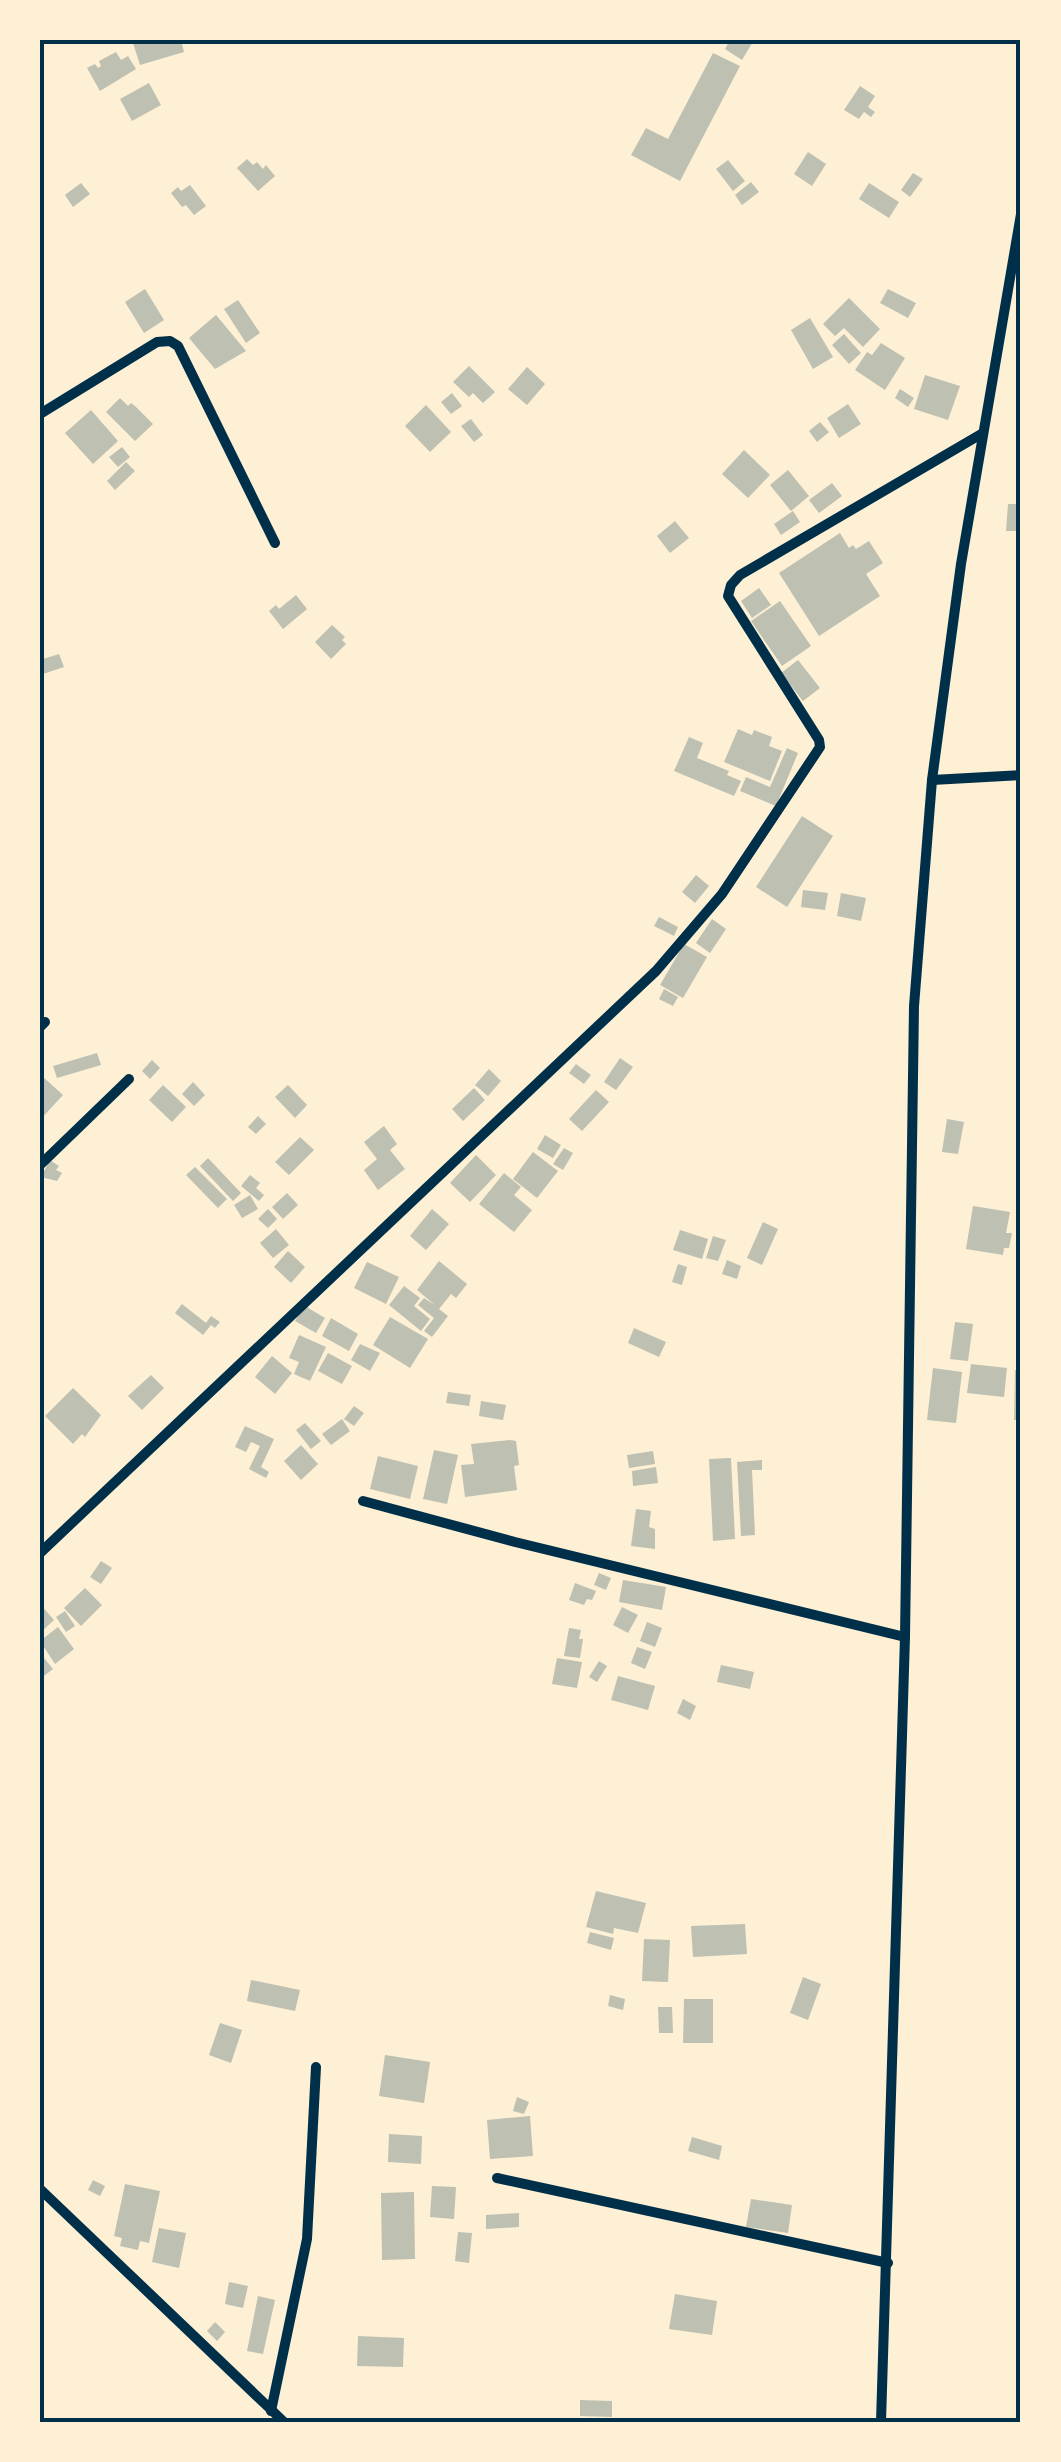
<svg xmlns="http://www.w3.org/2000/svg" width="1061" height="2462" viewBox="0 0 1061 2462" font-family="Manrope,sans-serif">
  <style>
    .building { fill: #bec0b2 }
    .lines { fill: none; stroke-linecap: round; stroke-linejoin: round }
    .minor { stroke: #003049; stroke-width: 10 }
    .neatline { fill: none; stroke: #003049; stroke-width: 4 }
  </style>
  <rect width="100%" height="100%" fill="#fdf0d5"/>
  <!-- building -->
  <g class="building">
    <path d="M144,40H181L184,52L140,65L133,43Z"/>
    <path d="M730,40H754L742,60L725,49Z"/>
    <path d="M116,52L121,60L128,56L136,69L100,91L87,68L95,64L98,68L101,66L99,61Z"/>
    <path d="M713,53L740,66L680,181L631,155L646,128L668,139Z"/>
    <path d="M149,83L161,105L132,121L120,99Z"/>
    <path d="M860,86L875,96L868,107L875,112L871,117L864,112L859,119L844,110Z"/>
    <path d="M808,152L826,164L812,186L794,174Z"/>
    <path d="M247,159L253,165L257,162L263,169L266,165L275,176L258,191L237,168Z"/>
    <path d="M728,160L745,181L733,191L716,169Z"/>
    <path d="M913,173L923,179L910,197L901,190Z"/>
    <path d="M751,182L759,192L742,205L735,195Z"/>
    <path d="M81,183L90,194L73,207L65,195Z"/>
    <path d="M869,183L899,202L889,218L859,199Z"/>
    <path d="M190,185L206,206L194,215L186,205L182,207L171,193L178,187L181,191Z"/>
    <path d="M145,289L164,320L144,333L125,302Z"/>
    <path d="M888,289L916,303L908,318L880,303Z"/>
    <path d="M849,298L880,329L863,347L844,328L835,336L823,324Z"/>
    <path d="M238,300L260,333L246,343L224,309Z"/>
    <path d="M216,315L246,351L215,369L189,338Z"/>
    <path d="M810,318L833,357L813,369L791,330Z"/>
    <path d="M844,334L861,353L849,364L832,345Z"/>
    <path d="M881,343L905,358L885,390L855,370L867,352L872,355Z"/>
    <path d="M469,366L495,392L483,403L473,393L469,397L453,382Z"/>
    <path d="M527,367L545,384L527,405L508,389Z"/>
    <path d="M925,375L960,386L948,420L914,409Z"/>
    <path d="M900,389L914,398L908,407L895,398Z"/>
    <path d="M452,393L462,406L451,414L441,402Z"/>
    <path d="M120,398L128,406L131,403L135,406L153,424L135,441L106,412Z"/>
    <path d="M848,404L861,424L839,438L827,418Z"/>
    <path d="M426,405L451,432L430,452L405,426Z"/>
    <path d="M91,410L118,441L93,464L65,433Z"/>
    <path d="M471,419L483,435L474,442L461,426Z"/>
    <path d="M820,422L829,432L817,442L809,431Z"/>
    <path d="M122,447L130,457L118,467L109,457Z"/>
    <path d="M744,450L770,475L748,498L722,474Z"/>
    <path d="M126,462L135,471L115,490L107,481Z"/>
    <path d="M788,470L809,496L791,511L770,485Z"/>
    <path d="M832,483L842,496L819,513L809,500Z"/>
    <path d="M1008,504H1021V531H1006Z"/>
    <path d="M793,511L800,522L781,535L774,524Z"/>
    <path d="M675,521L689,538L670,553L657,536Z"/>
    <path d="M840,533L849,548L853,545L856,549L869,541L883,563L866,574L880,596L819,636L779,573Z"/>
    <path d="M759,588L771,605L752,618L741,601Z"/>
    <path d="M296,595L307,609L283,629L269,611L276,605L279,609Z"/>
    <path d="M780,601L811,646L782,666L751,621Z"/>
    <path d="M332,625L345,637L342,640L346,644L331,659L315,642Z"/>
    <path d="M59,654L64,667L40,675V660Z"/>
    <path d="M798,660L820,688L803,701L781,673Z"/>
    <path d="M738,729L752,735L754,730L772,737L769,746L782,751L770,781L724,762Z"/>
    <path d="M689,737L703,743L697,758L729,771L727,775L741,781L734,796L674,771Z"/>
    <path d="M787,748L798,753L776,806L740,791L746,777L770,787Z"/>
    <path d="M802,816L833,836L787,907L756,887Z"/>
    <path d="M696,875L709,886L695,903L682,892Z"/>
    <path d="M803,890L828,893L825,910L801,907Z"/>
    <path d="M841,893L866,898L861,921L837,916Z"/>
    <path d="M659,917L678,927L674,936L654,926Z"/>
    <path d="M712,919L726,929L710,953L696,943Z"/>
    <path d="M684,944L707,957L683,998L660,985Z"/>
    <path d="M664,989L678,997L673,1006L659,999Z"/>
    <path d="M97,1053L101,1065L57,1078L53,1066Z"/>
    <path d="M620,1058L633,1067L616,1090L604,1082Z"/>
    <path d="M152,1060L160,1068L150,1079L142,1071Z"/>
    <path d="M576,1064L591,1075L584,1084L569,1073Z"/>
    <path d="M489,1069L501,1081L488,1096L475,1085Z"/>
    <path d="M43,1077L63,1095L40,1120V1080Z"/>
    <path d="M193,1082L205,1095L194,1106L182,1094Z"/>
    <path d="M163,1085L186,1107L172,1122L149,1100Z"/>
    <path d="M288,1085L307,1105L295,1118L275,1097Z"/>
    <path d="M474,1088L485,1100L463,1121L452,1109Z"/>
    <path d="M596,1090L609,1102L582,1131L569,1119Z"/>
    <path d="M258,1116L266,1124L256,1134L248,1127Z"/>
    <path d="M947,1119L964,1122L958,1154L942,1152Z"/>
    <path d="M384,1126L397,1144L390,1150L405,1169L378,1190L364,1170L377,1159L364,1142Z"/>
    <path d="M545,1135L561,1145L553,1158L537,1149Z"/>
    <path d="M300,1137L314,1150L289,1175L275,1162Z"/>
    <path d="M564,1148L573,1153L563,1170L553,1164Z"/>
    <path d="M533,1152L558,1171L537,1198L513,1179Z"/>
    <path d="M476,1155L496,1175L470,1202L450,1183Z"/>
    <path d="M208,1158L241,1193L233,1201L200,1166Z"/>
    <path d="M50,1160L59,1166L56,1170L62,1173L57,1181L41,1177Z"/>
    <path d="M195,1167L227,1199L218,1208L186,1175Z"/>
    <path d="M504,1173L521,1187L514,1195L532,1210L514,1232L479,1204Z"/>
    <path d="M250,1175L260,1183L256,1188L264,1195L259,1201L241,1186Z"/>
    <path d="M287,1193L298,1205L283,1219L272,1207Z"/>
    <path d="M250,1195L258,1209L242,1218L234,1205Z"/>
    <path d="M973,1206L1010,1212L1006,1233H1012L1009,1248H1004L1003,1255L966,1249Z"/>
    <path d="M268,1209L277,1219L268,1228L258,1219Z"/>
    <path d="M432,1209L449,1224L426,1250L410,1236Z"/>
    <path d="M763,1222L778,1229L762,1265L747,1258Z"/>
    <path d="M276,1229L289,1245L273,1258L260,1243Z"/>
    <path d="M680,1230L708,1239L702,1259L673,1250Z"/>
    <path d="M713,1236L726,1240L718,1261L706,1258Z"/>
    <path d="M288,1251L305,1267L291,1283L274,1267Z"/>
    <path d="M727,1260L741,1266L737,1279L722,1274Z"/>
    <path d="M439,1261L467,1284L456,1298L451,1294L439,1309L448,1316L432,1337L424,1331L434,1318L418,1305L424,1298L435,1305L417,1290Z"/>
    <path d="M367,1262L399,1277L386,1304L354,1288Z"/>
    <path d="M678,1264L687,1267L682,1285L672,1282Z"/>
    <path d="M404,1286L420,1298L414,1306L430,1319L421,1331L389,1305Z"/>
    <path d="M182,1304L206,1323L211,1316L220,1322L215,1328L211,1325L203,1335L175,1313Z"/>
    <path d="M305,1306L325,1318L316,1333L295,1321Z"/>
    <path d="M390,1317L428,1339L410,1368L373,1345Z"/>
    <path d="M331,1318L358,1334L349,1351L322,1336Z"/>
    <path d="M955,1322L973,1324L968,1361L950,1359Z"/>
    <path d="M634,1328L666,1342L659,1357L628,1343Z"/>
    <path d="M299,1335L326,1347L310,1381L294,1374L299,1362L289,1358Z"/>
    <path d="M360,1344L380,1353L370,1371L351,1360Z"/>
    <path d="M328,1353L352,1366L342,1384L318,1371Z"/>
    <path d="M272,1356L292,1373L275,1394L255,1377Z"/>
    <path d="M971,1364L1007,1368L1004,1397L967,1393Z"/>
    <path d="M933,1368L962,1372L956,1423L927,1420Z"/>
    <path d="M1015,1370H1021V1420H1014Z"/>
    <path d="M151,1375L164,1388L142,1410L128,1396Z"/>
    <path d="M73,1388L101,1415L85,1437L82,1434L73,1444L45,1416Z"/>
    <path d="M448,1392L471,1395L469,1406L446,1403Z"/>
    <path d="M481,1401L506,1405L503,1420L479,1416Z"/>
    <path d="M354,1406L364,1413L354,1426L344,1419Z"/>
    <path d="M342,1419L350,1431L331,1445L322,1434Z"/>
    <path d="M305,1423L321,1441L311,1449L296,1430Z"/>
    <path d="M245,1426L274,1439L261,1467L269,1472L266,1478L249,1469L260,1446L251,1442L246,1452L235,1447Z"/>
    <path d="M510,1440L516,1441L519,1465L514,1466L517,1490L465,1497L461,1465L474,1464L471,1444Z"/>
    <path d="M301,1445L318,1464L301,1480L284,1461Z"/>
    <path d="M434,1450L458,1455L447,1504L423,1499Z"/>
    <path d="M653,1451L655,1464L629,1468L627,1455Z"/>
    <path d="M378,1456L418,1466L410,1499L370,1489Z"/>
    <path d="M731,1458L735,1539L713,1541L709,1459Z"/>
    <path d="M762,1460V1470H752L755,1535L741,1536L737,1462Z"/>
    <path d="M656,1467L658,1483L633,1486L632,1471Z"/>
    <path d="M636,1509L651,1511L649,1527L655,1529V1549L631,1546Z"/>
    <path d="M101,1561L112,1568L101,1584L90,1577Z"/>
    <path d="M599,1573L611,1578L606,1590L594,1585Z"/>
    <path d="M623,1580L666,1587L662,1610L619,1602Z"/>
    <path d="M575,1583L596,1591L592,1600L587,1599L584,1605L569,1600Z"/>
    <path d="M85,1588L102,1605L81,1626L64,1608Z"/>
    <path d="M40,1604L54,1620L40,1633Z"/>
    <path d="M622,1607L638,1615L628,1633L613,1625Z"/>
    <path d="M65,1611L75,1626L66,1632L56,1617Z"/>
    <path d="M647,1622L662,1628L655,1647L640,1641Z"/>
    <path d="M58,1627L74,1649L55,1664L40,1641Z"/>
    <path d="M569,1628L581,1630L579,1639H583L580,1658L564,1656Z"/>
    <path d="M637,1647L652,1652L645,1669L631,1663Z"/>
    <path d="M40,1653L53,1669L40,1679Z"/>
    <path d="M557,1658L582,1662L577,1688L552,1684Z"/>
    <path d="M599,1661L607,1666L597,1682L589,1677Z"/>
    <path d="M721,1665L754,1672L750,1689L717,1682Z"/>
    <path d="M618,1676L655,1686L648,1710L611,1700Z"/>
    <path d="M683,1699L696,1706L690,1720L677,1713Z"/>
    <path d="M596,1891L646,1903L638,1933L614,1928L613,1934L586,1927Z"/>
    <path d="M745,1924L747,1954L693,1957L691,1926Z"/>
    <path d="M590,1932L614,1938L611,1950L587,1943Z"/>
    <path d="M644,1939L670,1940L668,1982L642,1981Z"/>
    <path d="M803,1977L821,1984L808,2020L790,2013Z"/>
    <path d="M251,1980L300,1990L295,2011L247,2001Z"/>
    <path d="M610,1995L625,1999L623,2010L608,2006Z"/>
    <path d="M684,1999H713V2043H683Z"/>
    <path d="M658,2007H672L673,2033H659Z"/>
    <path d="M220,2023L242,2030L231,2063L209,2055Z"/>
    <path d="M385,2055L430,2062L424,2103L379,2096Z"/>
    <path d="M517,2097L529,2102L524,2114L513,2111Z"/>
    <path d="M530,2116L533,2156L490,2159L487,2120Z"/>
    <path d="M389,2134L422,2136L421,2164L388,2162Z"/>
    <path d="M692,2137L722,2146L719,2160L688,2151Z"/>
    <path d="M93,2180L105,2186L100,2196L88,2190Z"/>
    <path d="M125,2184L160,2191L149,2243L140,2241L138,2250L120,2246L122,2238L114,2236Z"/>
    <path d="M432,2186L456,2187L454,2219L430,2217Z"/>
    <path d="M414,2192L415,2259L382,2260L381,2193Z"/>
    <path d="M751,2199L792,2205L788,2233L746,2227Z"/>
    <path d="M519,2213V2227L486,2229V2215Z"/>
    <path d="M159,2228L186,2233L179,2268L152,2262Z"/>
    <path d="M458,2232L472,2233L469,2263L455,2261Z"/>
    <path d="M229,2282L248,2286L243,2308L225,2304Z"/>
    <path d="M675,2294L717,2301L712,2335L669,2329Z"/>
    <path d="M258,2296L275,2300L263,2354L247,2351Z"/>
    <path d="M215,2322L225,2332L217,2341L207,2331Z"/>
    <path d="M358,2336L404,2338L403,2367L357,2366Z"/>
    <path d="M580,2400L612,2401V2417L580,2416Z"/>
  </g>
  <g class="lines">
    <!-- minor -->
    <g class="minor">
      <path d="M40,414L157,342L170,341L178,346L275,543"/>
      <path d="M932,780L1021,775"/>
      <path d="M40,1027L45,1022"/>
      <path d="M40,1165L129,1079"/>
      <path d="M363,1501L515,1542L905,1637"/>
      <path d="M40,1553L656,971L722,894L820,747L819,740L728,596L731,585L740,575L983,433"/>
      <path d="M497,2178L888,2263"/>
      <path d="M40,2189L284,2422"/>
      <path d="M271,2411L307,2239L316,2067"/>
      <path d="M881,2422L905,1637L914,1006L932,780L961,564L1021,214"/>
    </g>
  </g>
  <!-- border -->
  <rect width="1061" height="2462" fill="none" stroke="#fdf0d5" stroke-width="85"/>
  <rect x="42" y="42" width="976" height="2378" class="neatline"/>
</svg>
